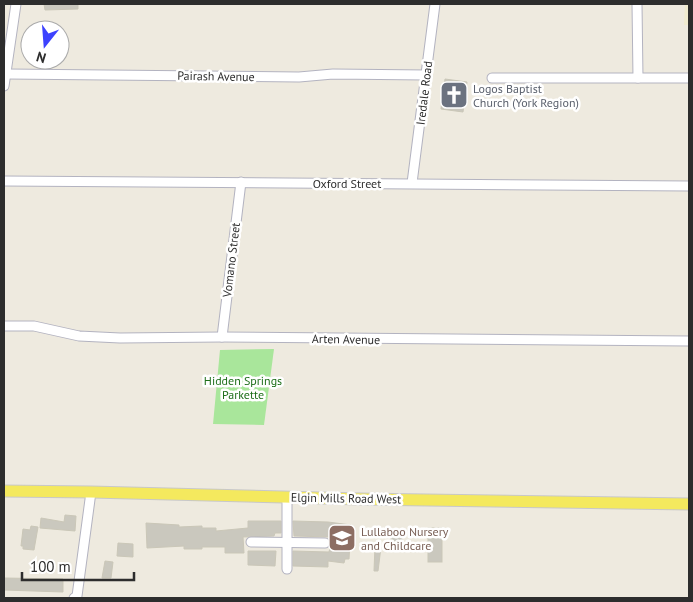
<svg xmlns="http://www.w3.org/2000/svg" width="693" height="602" viewBox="0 0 693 602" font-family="'PT Sans',sans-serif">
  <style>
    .education { fill: #f0ebcf }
    .green { fill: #a9e69b }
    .building { fill: #cac8be; stroke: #cac7b8 }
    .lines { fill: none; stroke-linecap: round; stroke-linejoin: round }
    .minor-casing { stroke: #b3b3c0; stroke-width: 11 }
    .major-casing { stroke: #c8c8c8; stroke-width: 13 }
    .minor { stroke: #fff; stroke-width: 9 }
    .major { stroke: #f4e95e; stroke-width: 11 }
    .labels { text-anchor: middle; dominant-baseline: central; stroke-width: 5; stroke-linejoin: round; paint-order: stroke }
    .street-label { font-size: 12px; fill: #2d2d2d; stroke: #fff }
    .worship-label { font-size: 12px; fill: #5b616d; stroke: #fff; text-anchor: start }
    .park-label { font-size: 12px; fill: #1d6e19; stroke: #fff }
    .education-label { font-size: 12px; fill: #785e54; stroke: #fff; text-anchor: start }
  </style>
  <rect width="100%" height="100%" fill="#eeeadf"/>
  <!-- education -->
  <path class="education" d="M685,4H689V25H684Z"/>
  <!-- green -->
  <path class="green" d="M274,349L264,425L213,424L220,350Z"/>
  <!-- building -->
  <g class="building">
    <path d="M44,4H78V9L45,10Z"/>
    <path d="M445,79L467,82L463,112L441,109Z"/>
    <path d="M65,515L76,516L75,531L40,528L41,518L64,522Z"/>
    <path d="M248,521H281V533H275L274,536L243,537L244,553H225V547H202V549H184V546L147,548L146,523L179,525V527L202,526V528H216V531L248,528Z"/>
    <path d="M293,521L328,522L351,525L349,559H345L344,563L328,561V567L293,566V551L329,552L331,543L330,537L294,536Z"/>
    <path d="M31,526L38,527L34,550L23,549V546H21L23,529L30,530Z"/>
    <rect x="428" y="528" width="14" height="34"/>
    <rect x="391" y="530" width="11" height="11"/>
    <path d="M118,543L133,544V557L117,556Z"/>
    <path d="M375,546L381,547L378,571H374Z"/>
    <path d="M248,551H276L275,566L248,565Z"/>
    <path d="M105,561L113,562L111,578H102Z"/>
    <path d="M4,578L63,579V592L4,590Z"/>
  </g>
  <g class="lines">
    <defs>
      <g id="minor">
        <path d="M637,4L638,78"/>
        <path d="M7,74L299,77L333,74L426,75"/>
        <path d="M492,78H689"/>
        <path d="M4,86L16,4"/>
        <path d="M4,181L689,186"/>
        <path d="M412,183L435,4"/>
        <path d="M4,326H34L79,336L120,338L222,337L689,341"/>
        <path d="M222,337L241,182"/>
        <path d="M251,542L325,543"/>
        <path d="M287,569V497"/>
        <path d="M74,598L77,596L91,492"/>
      </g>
      <path id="major" d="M4,491L91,492L361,499L689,504"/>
    </defs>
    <!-- minor casing -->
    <use href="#minor" class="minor-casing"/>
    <!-- major casing -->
    <use href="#major" class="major-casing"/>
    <!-- minor -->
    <use href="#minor" class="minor"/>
    <!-- major -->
    <use href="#major" class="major"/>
  </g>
  <!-- icons -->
  <defs>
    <symbol id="church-square" viewBox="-11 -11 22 22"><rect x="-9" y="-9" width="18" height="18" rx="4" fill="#6b7280" stroke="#fff"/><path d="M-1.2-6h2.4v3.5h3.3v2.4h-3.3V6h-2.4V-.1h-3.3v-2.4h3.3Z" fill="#fff"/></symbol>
    <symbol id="school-square" viewBox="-11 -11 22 22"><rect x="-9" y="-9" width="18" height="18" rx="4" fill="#8d6e63" stroke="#fff"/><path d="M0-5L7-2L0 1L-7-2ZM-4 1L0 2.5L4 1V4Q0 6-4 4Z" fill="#fff"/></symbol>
  </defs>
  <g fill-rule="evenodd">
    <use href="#church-square" x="438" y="79" width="32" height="32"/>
    <use href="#school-square" x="326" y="522" width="32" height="32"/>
  </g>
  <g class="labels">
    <!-- street labels -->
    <g class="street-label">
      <text transform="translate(216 76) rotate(1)">Pairash Avenue</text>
      <text transform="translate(424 93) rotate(-83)">Iredale Road</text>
      <text x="347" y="183">Oxford Street</text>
      <text transform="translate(231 260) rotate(-83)">Vomano Street</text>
      <text transform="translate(346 339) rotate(1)">Arten Avenue</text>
      <text transform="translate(346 498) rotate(1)">Elgin Mills Road West</text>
    </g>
    <!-- worship labels -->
    <g class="worship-label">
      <text x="473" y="88">Logos Baptist<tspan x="473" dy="14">Church (York Region)</tspan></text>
    </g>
    <!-- park labels -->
    <g class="park-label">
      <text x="243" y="380">Hidden Springs<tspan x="243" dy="14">Parkette</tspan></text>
    </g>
    <!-- education labels -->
    <g class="education-label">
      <text x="361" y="531">Lullaboo Nursery<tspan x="361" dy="14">and Childcare</tspan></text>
    </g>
  </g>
  <!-- border -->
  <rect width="693" height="602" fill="none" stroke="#2d2d2d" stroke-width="10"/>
  <!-- north arrow -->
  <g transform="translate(45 45) rotate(197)"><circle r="24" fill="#ffffff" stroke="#ababab"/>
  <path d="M0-4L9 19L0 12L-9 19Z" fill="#3d42fe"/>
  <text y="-8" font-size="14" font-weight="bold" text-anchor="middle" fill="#2d2d2d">N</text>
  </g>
  <!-- scale -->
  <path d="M22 572v8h112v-8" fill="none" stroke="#2d2d2d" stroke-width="2.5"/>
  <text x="30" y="572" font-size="15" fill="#2d2d2d" stroke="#ffffff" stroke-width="4" paint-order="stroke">100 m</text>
</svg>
